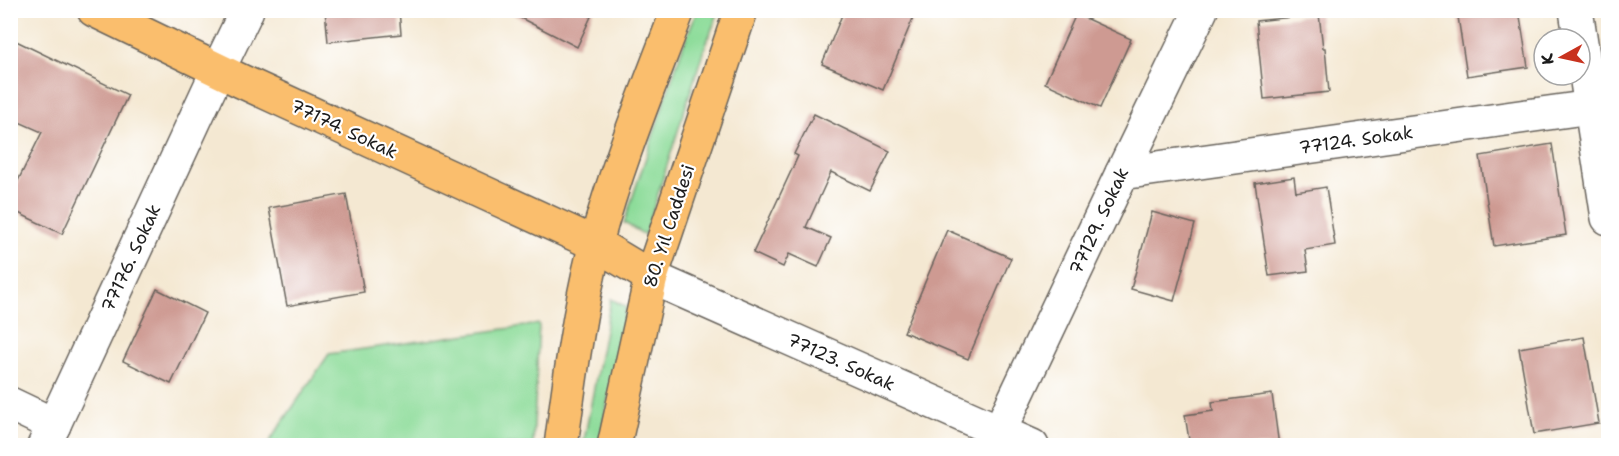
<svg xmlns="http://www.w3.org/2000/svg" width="1619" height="456" viewBox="0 0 1619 456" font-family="'Shantell Sans',sans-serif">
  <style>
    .green { fill: #8ddc9a; stroke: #547c5b; stroke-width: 1.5 }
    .building { fill: #ce9a92 }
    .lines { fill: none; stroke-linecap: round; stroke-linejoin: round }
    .minor-casing { stroke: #68635c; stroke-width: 36 }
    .major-casing { stroke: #68635c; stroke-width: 36 }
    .minor { stroke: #fff; stroke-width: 33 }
    .major { stroke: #fabe6d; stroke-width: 33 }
    .labels { text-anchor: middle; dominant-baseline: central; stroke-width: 4.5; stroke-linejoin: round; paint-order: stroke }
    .street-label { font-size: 18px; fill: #1c1c1c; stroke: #fff }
  </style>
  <rect width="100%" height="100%" fill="#fff"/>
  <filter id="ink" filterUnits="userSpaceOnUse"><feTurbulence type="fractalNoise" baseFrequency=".0167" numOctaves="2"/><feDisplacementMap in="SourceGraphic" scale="12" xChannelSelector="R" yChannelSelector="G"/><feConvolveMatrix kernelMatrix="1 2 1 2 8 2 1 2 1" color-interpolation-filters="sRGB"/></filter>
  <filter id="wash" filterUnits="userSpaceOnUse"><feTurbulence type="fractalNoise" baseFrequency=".008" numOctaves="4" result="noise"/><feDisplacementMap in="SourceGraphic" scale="24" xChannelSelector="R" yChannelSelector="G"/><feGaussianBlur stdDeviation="1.35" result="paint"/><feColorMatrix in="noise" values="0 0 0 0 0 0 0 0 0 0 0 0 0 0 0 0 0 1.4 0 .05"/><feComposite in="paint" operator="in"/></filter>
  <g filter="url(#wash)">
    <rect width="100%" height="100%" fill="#f4e8d2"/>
    <!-- green -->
    <g class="green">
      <path d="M697,11H719L703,52L645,235L624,223L683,46Z"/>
      <path d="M611,299L626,307L599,445L583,446Z"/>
      <path d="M539,324L533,445H267L329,354Z"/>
    </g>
    <g id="blocks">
      <!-- building -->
      <g class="building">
        <path d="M325,10H399L401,34L328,42Z"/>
        <path d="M505,10H594L577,47Z"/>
        <path d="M844,10H901L914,16L883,90L822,64Z"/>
        <path d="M1457,10H1519L1528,67L1467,76Z"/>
        <path d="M1076,14L1131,39L1100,108L1045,83Z"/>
        <path d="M1319,14L1323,48H1325L1329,92L1264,99L1256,21Z"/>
        <path d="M10,38L128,95L62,234L10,209V197L42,132L10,118Z"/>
        <path d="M814,114L890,151L870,191L831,172L806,227L831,238L818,267L789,254L783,267L753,253L798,156L794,154Z"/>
        <path d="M1552,144L1566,235L1494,246L1480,156Z"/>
        <path d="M1294,177L1296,192L1326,187L1335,245L1305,250L1308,271L1269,276L1255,183Z"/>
        <path d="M346,194L364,292L287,306L269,208Z"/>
        <path d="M1152,212L1195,224L1174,301L1131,289Z"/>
        <path d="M947,230L1011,258L968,359L904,332Z"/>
        <path d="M157,289L205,313L171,384L123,361Z"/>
        <path d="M1584,337L1599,423L1534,434L1519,348Z"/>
        <path d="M1272,394L1279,446H1190L1185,415L1213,411L1212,402Z"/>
      </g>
    </g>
  </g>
  <g filter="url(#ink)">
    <use href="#blocks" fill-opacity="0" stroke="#68635c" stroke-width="1.5"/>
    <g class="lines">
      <defs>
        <g id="minor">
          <path d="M1576,10L1608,218"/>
          <path d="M1122,173L1591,107"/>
          <path d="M651,277L1032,446"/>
          <path d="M10,404L54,425"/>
          <path d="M44,446L218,70L247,10"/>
          <path d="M1000,446L999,432L1122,173L1201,10"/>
        </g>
        <g id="major">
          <path d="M94,10L241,81L596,244L651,277"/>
          <path d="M561,446C570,378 579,309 596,243C617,164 649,87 678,10"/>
          <path d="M614,446L651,277L741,10"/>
        </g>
      </defs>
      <!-- minor casing -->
      <use href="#minor" class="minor-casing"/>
      <!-- major casing -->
      <use href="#major" class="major-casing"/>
      <!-- minor -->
      <use href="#minor" class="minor"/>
      <!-- major -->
      <use href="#major" class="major"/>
    </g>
  </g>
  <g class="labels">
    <!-- street labels -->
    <g class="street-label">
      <text transform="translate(344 129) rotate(25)">77174. Sokak</text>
      <text transform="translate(1356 140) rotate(-8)">77124. Sokak</text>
      <text transform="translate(1099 221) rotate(-65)">77129. Sokak</text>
      <text transform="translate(669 226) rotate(-72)">80. Yıl Caddesi</text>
      <text transform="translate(131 258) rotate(-65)">77176. Sokak</text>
      <text transform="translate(841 362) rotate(24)">77123. Sokak</text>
    </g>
  </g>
  <!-- margin -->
  <rect width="1619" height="456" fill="none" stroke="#fff" stroke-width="36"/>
  <!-- north arrow -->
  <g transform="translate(1562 57) rotate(262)"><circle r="28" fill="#ffffff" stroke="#a4a4a4" stroke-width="1.5"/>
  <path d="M0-4.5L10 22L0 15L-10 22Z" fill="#c8321e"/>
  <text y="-9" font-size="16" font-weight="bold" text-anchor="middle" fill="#1c1c1c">K</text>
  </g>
</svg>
